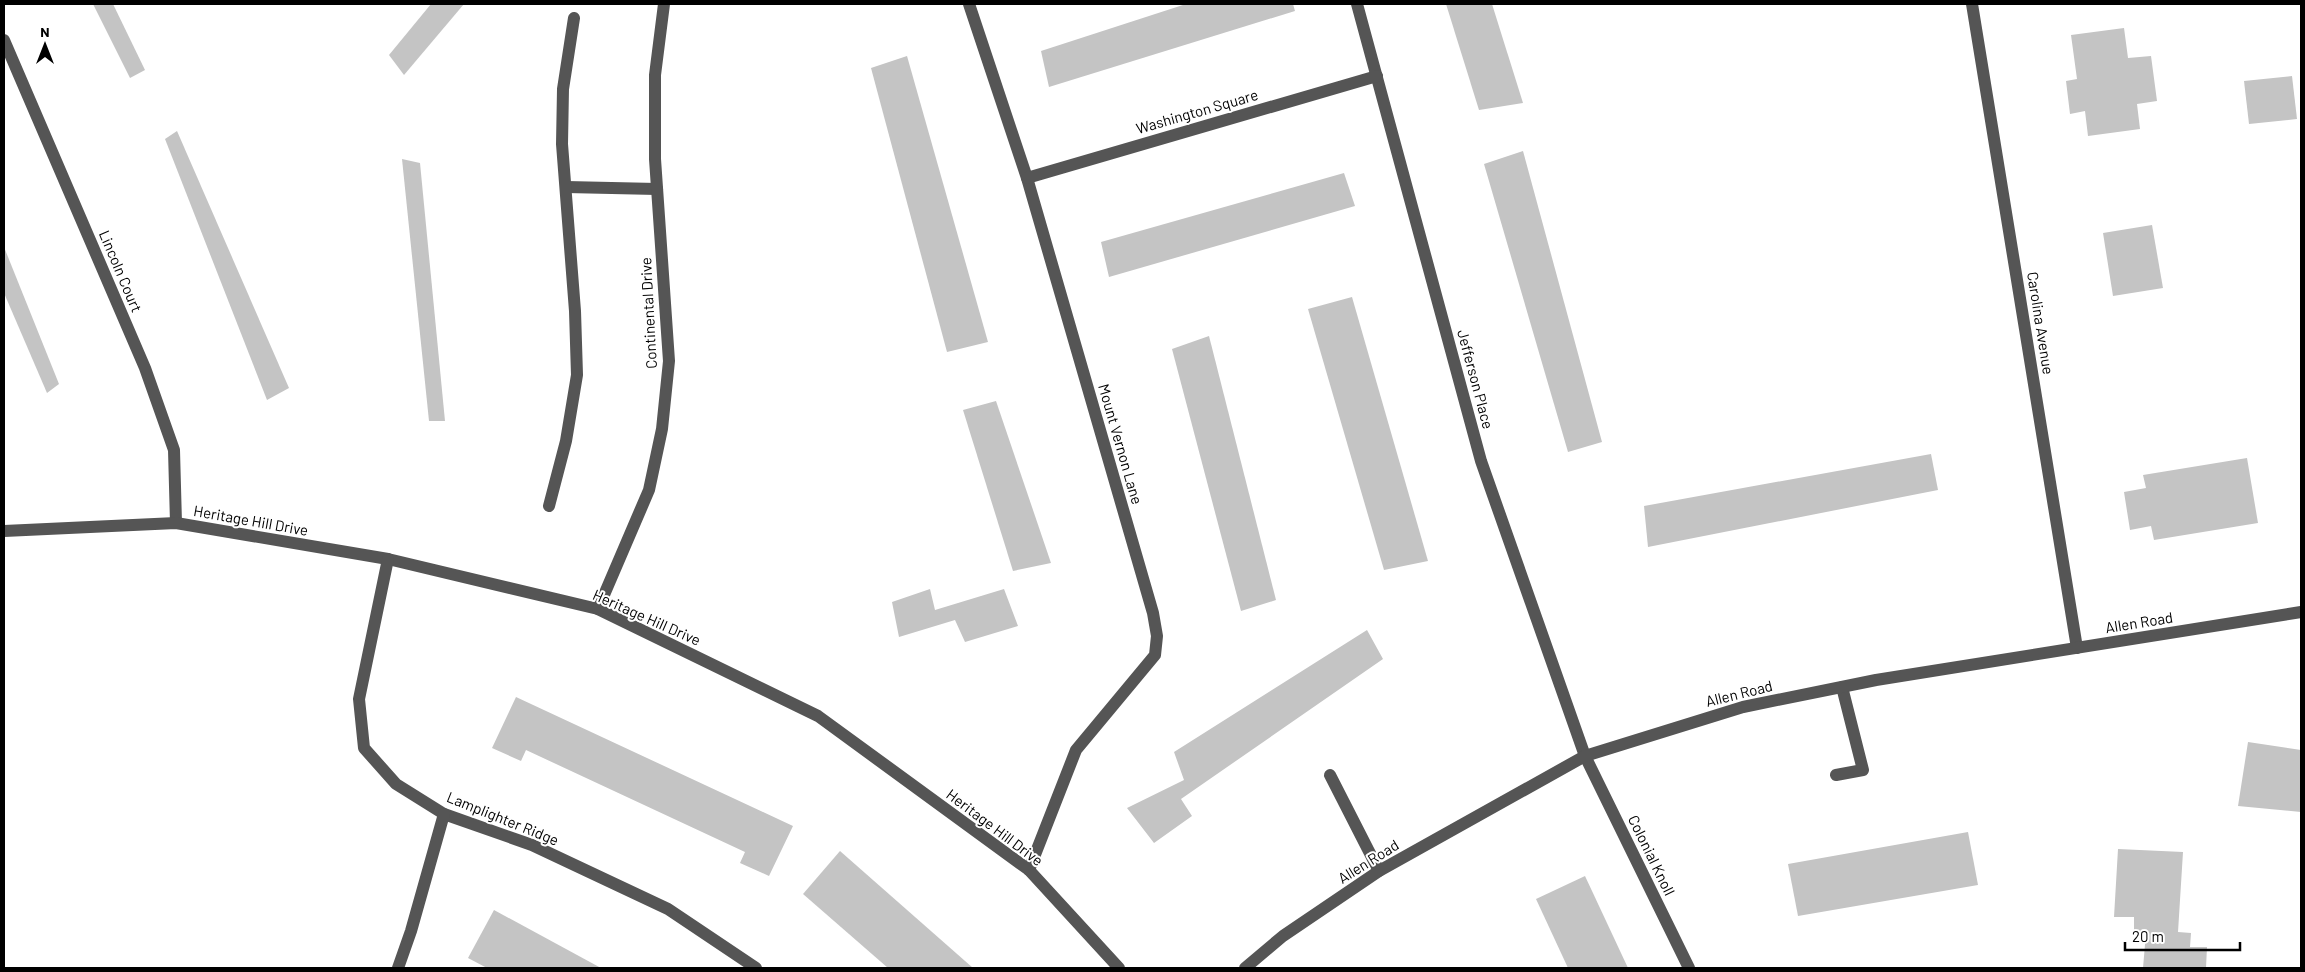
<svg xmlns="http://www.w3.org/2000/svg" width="2305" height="972" viewBox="0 0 2305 972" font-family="Barlow,sans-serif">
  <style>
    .building { fill: #c4c4c4 }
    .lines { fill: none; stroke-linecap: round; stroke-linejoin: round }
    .minor { stroke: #555; stroke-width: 12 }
    .labels { text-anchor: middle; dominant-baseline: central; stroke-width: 4; stroke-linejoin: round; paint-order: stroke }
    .street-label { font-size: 15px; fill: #000; stroke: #fff }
  </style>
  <rect width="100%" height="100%" fill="#fff"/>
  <!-- building -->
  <g class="building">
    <path d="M93,4H113L145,70L130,78Z"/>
    <path d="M431,4H464L404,75L389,55Z"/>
    <path d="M1186,4H1293L1295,11L1049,87L1041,51Z"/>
    <path d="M1446,4H1492L1523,103L1479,110Z"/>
    <path d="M2124,28L2128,58L2151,56L2157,101L2137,104L2140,129L2088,136L2085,111L2070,114L2066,81L2077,79L2071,35Z"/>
    <path d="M907,56L988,342L947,352L871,68Z"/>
    <path d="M2292,76L2297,119L2249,124L2244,81Z"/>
    <path d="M177,131L289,388L267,400L165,139Z"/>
    <path d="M1523,151L1602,442L1568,452L1484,164Z"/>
    <path d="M402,159L420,163L445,421H429Z"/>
    <path d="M1344,173L1355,206L1109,277L1101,242Z"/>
    <path d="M2152,225L2163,288L2113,296L2103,233Z"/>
    <path d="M4,247L59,384L47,393L4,293Z"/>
    <path d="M1352,297L1428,561L1384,570L1308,309Z"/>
    <path d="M1209,336L1276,600L1241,611L1172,349Z"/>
    <path d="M996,401L1051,563L1013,571L963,410Z"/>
    <path d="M1931,454L1938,490L1648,547L1644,506Z"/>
    <path d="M2247,458L2258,523L2154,540L2151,526L2130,530L2124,492L2146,488L2143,475Z"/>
    <path d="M930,589L935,610L1004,589L1018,626L965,642L955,620L899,637L892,602Z"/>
    <path d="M1367,630L1383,659L1181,799L1192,816L1154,843L1127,808L1184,780L1174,752Z"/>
    <path d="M516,697L793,826L769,876L740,863L745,852L526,750L521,761L492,748Z"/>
    <path d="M2248,742L2301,750V812L2238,806Z"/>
    <path d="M1968,832L1978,885L1798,916L1788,864Z"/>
    <path d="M2118,849L2183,852L2178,932L2191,933L2190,947H2207L2206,968H2143L2146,933H2134V917H2114Z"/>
    <path d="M840,851L973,968H888L803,894Z"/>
    <path d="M1585,876L1628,968H1568L1536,899Z"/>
    <path d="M494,910L601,968H487L468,958Z"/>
  </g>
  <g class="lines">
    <!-- minor -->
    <g class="minor">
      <path d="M969,4L1027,178L1153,613L1157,636L1155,655L1076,750L1029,870"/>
      <path d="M1357,4L1481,461L1585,756L1689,968"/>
      <path d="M1972,4L2077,648"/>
      <path d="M4,40L145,368L174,450L176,523"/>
      <path d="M1027,178L1377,76"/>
      <path d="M566,187L657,189"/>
      <path d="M549,506L566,441L577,375L575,311L562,144L563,89L574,18"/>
      <path d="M4,531L176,523L388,559L598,609L818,716L1029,870L1119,968"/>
      <path d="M388,559L359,699L364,748L396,784L444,814L532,845L668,909L756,968"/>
      <path d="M598,609L649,490L662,429L669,361L655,159V75L664,4"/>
      <path d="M1330,775L1379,871"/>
      <path d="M1836,775L1863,770L1842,687"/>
      <path d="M398,968L411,931L444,814"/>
      <path d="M1245,968L1283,936L1379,871L1585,756L1743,707L1876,680L2301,612"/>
    </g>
  </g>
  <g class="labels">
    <!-- street labels -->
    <g class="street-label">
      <text transform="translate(1197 111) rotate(-16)">Washington Square</text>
      <text transform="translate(121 271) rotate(67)">Lincoln Court</text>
      <text transform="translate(648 313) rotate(-93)">Continental Drive</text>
      <text transform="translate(2041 323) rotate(81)">Carolina Avenue</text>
      <text transform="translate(1476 379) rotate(75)">Jefferson Place</text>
      <text transform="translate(1121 444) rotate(74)">Mount Vernon Lane</text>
      <text transform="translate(251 520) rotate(10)">Heritage Hill Drive</text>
      <text transform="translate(647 617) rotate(24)">Heritage Hill Drive</text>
      <text transform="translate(2139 622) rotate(-9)">Allen Road</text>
      <text transform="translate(1739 693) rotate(-14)">Allen Road</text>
      <text transform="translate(503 818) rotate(22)">Lamplighter Ridge</text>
      <text transform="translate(995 827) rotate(37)">Heritage Hill Drive</text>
      <text transform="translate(1652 855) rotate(64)">Colonial Knoll</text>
      <text transform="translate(1368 861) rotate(-32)">Allen Road</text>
    </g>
  </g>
  <!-- border -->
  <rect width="2305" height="972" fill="none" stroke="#000000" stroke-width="10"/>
  <!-- north arrow -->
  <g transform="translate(45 45)" stroke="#ffffff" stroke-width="4" paint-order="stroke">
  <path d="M0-4L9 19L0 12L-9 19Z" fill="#000000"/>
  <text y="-8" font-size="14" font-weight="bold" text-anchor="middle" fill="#000000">N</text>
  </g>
  <!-- scale -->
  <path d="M2125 942v8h115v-8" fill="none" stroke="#000000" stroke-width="2.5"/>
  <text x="2132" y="942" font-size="15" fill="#000000" stroke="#ffffff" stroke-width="4" paint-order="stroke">20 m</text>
</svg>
